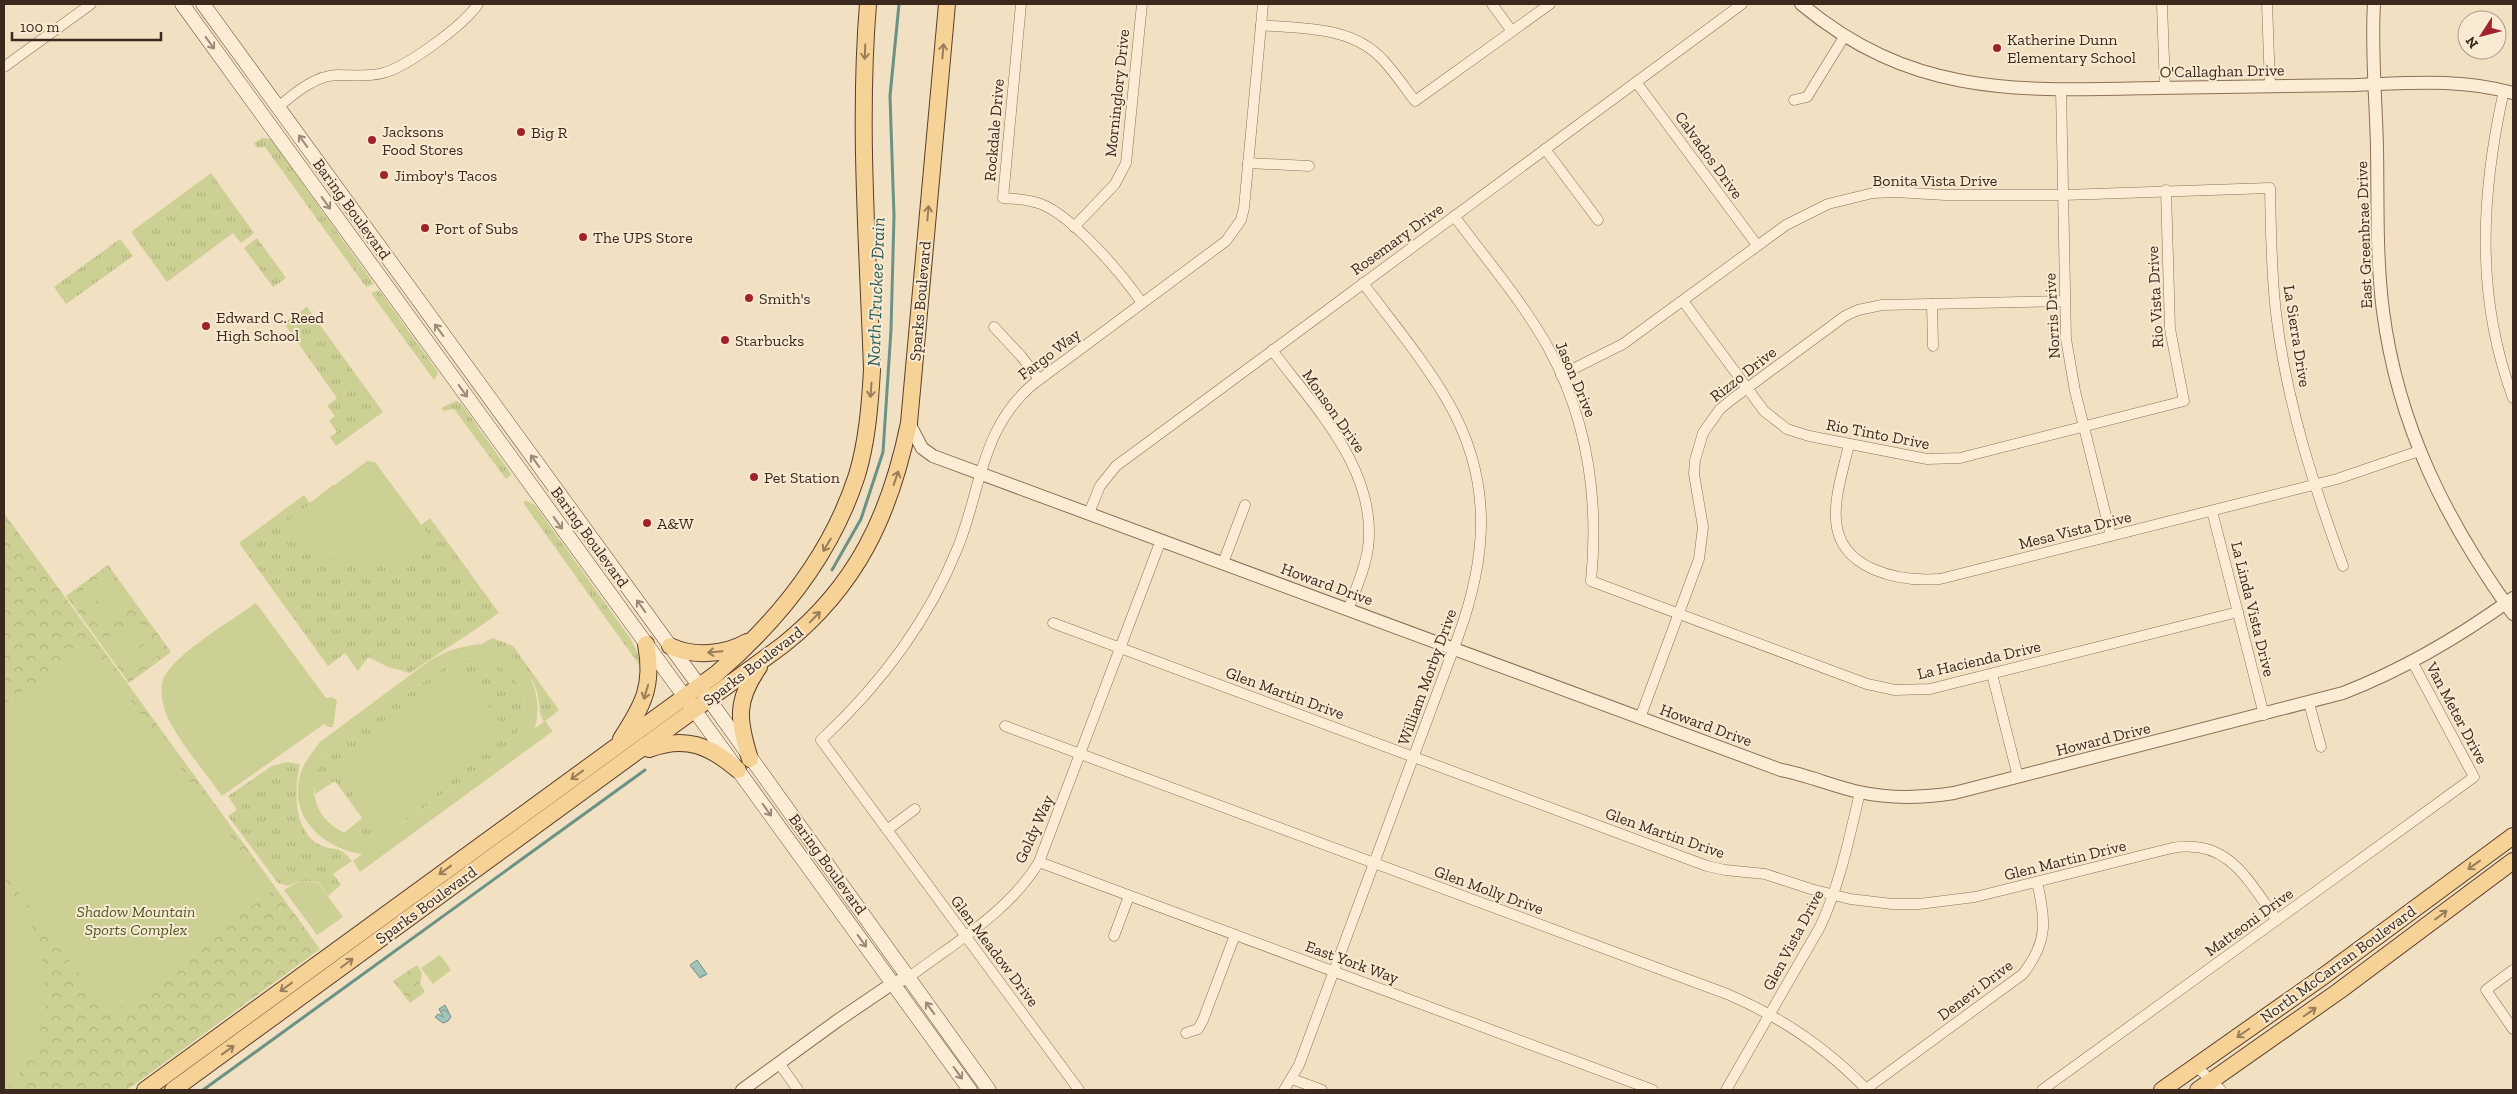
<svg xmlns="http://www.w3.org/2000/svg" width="2517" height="1094" viewBox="0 0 2517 1094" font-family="'Zilla Slab',serif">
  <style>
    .grass { fill: url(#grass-tufts) }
    .park { fill: url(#park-crowns) }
    .garden { fill: #cdd094; fill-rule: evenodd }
    .water { fill: url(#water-ripples); stroke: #6a9286 }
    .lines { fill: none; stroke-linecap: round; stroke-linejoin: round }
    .stream { stroke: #6a9286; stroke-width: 3 }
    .minor-casing { stroke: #8c7057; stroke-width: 11 }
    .tertiary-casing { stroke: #8c7057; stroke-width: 14 }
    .secondary-casing { stroke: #6e513b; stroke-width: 15 }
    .primary-casing { stroke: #5a3e2c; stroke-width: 18 }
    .minor { stroke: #fbedd5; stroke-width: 10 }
    .tertiary { stroke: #fbedd5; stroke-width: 12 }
    .secondary { stroke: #fbedd5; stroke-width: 14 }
    .primary { stroke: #f7d296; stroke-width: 16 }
    .oneway { stroke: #9b8b79 }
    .oneway2 { stroke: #997e5a }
    .poi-dot { fill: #a0232c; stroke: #f8ead2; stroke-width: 2 }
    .labels { text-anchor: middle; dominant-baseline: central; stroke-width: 4; stroke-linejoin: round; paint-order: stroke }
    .poi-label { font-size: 16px; fill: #3b291d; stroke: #f8ead2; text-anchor: start }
    .street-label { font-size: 16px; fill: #3b291d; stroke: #f8ead2 }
    .park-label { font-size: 16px; font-style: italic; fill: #4f5922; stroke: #f8ead2 }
    .water-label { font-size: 18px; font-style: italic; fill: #2b5c55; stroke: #f8ead2 }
  </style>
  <defs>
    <pattern id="grass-tufts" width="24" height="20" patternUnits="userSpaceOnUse" patternTransform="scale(1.25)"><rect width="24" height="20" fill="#cdd094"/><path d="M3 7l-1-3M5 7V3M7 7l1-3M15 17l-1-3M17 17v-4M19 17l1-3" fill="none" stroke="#b1b37f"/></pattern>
    <pattern id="park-crowns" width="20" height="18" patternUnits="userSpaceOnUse" patternTransform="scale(1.25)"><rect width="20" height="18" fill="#cdd094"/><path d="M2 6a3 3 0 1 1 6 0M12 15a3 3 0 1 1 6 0" fill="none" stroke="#b1b37f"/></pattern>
    <pattern id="water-ripples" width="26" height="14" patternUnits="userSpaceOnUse" patternTransform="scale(1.25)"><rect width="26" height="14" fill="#a4c3b8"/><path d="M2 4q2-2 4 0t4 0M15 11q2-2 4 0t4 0" fill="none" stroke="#879e95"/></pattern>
  </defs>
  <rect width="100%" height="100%" fill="#f1e0c1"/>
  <!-- grass -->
  <g class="grass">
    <path d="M262,138L271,139L374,284L366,287L265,147L257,148L254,143Z"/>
    <path d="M211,173L254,233L241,243L233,233L167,282L131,232Z"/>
    <path d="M257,238L286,278L273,287L244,248Z"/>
    <path d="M120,239L133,256L66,304L54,287Z"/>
    <path d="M379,290L435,368L438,373L434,380L371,293Z"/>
    <path d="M307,307L383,412L336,446L330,437L337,432L329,421L335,416L327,406L337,398L284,323Z"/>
    <path d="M456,401L461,403L507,468L511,475L506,479L454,409L444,411L441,408Z"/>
    <path d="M333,485L400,496L421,525L430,518L499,613C470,634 440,652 410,673L388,667L368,657L358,671L345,653L328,666L239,543L304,495L310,503Z"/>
    <path d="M527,501L535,505L630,638L639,656L640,666L529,511L523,502Z"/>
    <path d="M492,638L513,646L559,710L544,722C538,712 540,703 537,692C530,665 504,656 482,644Z"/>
    <path d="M479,658C526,670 539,712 507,749L390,832L370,838L343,834L362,818L335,781L315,794C311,776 319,761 332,748L451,662L463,659Z"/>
    <path d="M287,762L300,764C294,789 293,829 318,844C334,853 338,843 352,861L333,874L341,885L328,896L318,882L299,881L288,886L278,883L228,816L237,810L228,796L272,766Z"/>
  </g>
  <!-- park -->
  <g class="park">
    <path d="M4,513L320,949L127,1090H4Z"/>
    <path d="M108,565L171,652L129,683L66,596Z"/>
    <path d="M417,965L422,973L420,984L425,992L410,1003L393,981Z"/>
  </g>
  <!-- garden -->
  <g class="garden">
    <path d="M367,461L375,462L433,541C374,581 334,572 288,520Z"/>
    <path d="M104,574L114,588L85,608L76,595Z"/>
    <path d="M120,596L130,609L101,630L92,617Z"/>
    <path d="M256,603L326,698L331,697L337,700L333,727H328L324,724L222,796C205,772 185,749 171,724C164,712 159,694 163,680C171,656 234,619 256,603Z"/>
    <path d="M136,618L145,631L117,652L107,638Z"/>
    <path d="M152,639L161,653L133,673L123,660Z"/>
    <path d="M482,644C524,651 545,688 535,728L545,721L553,731L360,872L353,861L362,854C325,849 288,818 300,775C304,762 312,753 320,742L429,661C447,650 462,646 482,644ZM479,658C526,670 539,712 507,749L396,828C338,860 285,796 332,748L451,662L463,659Z"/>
    <path d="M82,646H91L271,892L110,1016L4,872V706Z"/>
    <path d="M461,669L508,733L378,828L331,764Z"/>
    <path d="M299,881L318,883L343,917L317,935L284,890Z"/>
    <path d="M4,884C11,894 21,904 27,915C50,961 53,1017 27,1063C21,1072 13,1081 6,1090H4Z"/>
    <path d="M440,955L451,970L433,984L421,968Z"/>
  </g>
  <!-- water -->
  <g class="water">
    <path d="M697,960L707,974L700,978L690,965Z"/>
    <path d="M445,1005L451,1017L448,1021L443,1023L435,1017L438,1014L443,1017L439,1009Z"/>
  </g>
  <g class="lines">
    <!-- stream -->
    <g class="stream">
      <path d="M832,570L861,519L883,452L891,330L894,216L890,96L899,4"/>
      <path d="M203,1090L645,770"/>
    </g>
    <defs>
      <g id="minor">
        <path d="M1021,4L1003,198C1016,199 1029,199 1041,204C1074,217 1122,274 1142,303"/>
        <path d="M1492,4L1511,30"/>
        <path d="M2162,4L2165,88"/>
        <path d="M2267,4L2270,86"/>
        <path d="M1261,25C1304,29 1353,26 1384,61C1395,73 1405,88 1415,101L1550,4"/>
        <path d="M4,67L91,4"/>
        <path d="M1636,82L1757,245"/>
        <path d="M2061,89L2066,339L2075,391L2111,536"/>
        <path d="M2504,90C2481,194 2475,296 2513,398"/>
        <path d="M1794,100L1807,97L1844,37"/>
        <path d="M278,107C295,93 314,76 337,75C353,75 368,77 383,73C407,67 464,25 478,4"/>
        <path d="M1545,149L1598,220"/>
        <path d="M1248,163L1309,166"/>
        <path d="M1454,216C1486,259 1523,302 1549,349C1588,421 1599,500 1591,581L1867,684L1895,690L1930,689L2238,612"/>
        <path d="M1074,227L1115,184L1126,163L1142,4"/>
        <path d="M1683,301L1764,411L1787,429L1809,436L1927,459L1960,458L2184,401L2170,329L2166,190"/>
        <path d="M1932,304L1933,346"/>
        <path d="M994,327L1021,356L1039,379"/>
        <path d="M1272,350C1315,408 1378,470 1368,548C1365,569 1356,589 1348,610"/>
        <path d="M1561,375L1623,344L1786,225L1828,204L1873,193L1895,192L1945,195H2063L2270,188C2271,230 2271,271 2276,313C2286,400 2313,484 2343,566"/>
        <path d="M1849,444C1844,468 1834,496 1836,520C1839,570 1899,582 1940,579L2337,479L2419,451"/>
        <path d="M2212,511L2264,715"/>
        <path d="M1089,513L1100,486L1116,466L1742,4"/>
        <path d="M1223,563L1245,505"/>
        <path d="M1053,623L1707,866L1725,870L1765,874L1811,889L1850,899L1892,904H1919L1975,897L2172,848C2229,838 2248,881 2277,920"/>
        <path d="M1992,674L2018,777"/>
        <path d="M2309,703L2321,747"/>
        <path d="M1640,718L1699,559L1703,527L1694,474L1695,460L1703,433L1720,409L1731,400L1845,316L1858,310L1882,305L2065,301"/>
        <path d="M1005,726L1727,994C1779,1016 1828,1049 1867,1090"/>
        <path d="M887,830L915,809"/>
        <path d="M1039,862L1653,1090"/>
        <path d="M1114,936L1129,896"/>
        <path d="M2513,970L2486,990L2513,1029"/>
        <path d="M908,978C954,943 1009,912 1039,862L1161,540"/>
        <path d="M1186,1033L1198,1029L1203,1020L1235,935"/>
        <path d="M779,1063L798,1090"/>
        <path d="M2196,1066L2221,1090"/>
        <path d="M1292,1079L1322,1090"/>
        <path d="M1866,1089L2023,974C2048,942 2046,920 2037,882"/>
        <path d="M1079,1090L821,740C880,685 928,622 958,547C981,489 981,429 1032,385L1226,241L1241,220L1244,208L1263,4"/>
        <path d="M1284,1090L1299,1065L1458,637C1488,555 1493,479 1447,400C1423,359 1391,321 1363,283"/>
        <path d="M1726,1090L1820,927C1840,884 1849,839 1860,792"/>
        <path d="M2042,1090L2474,777L2413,663"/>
      </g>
      <g id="tertiary">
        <path d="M1801,4C1913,97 2017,91 2155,88C2222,87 2288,86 2355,85C2408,83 2462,78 2513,93"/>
        <path d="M2374,4C2371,51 2376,100 2377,148C2378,202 2376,257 2383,311C2398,426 2446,521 2513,614"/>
        <path d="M909,423L922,448L933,456L1781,770C1808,775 1832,786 1859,792C1891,799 1922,798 1954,793L2343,693C2405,669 2459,637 2513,598"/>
        <path d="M742,1090L837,1021L893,983L908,978"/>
      </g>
      <g id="secondary">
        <path d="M182,4L970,1090"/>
        <path d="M203,4L700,687L989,1090"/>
      </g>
      <g id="primary">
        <path d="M670,646C693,657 724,655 747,642"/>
        <path d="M621,739C643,705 654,686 646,644"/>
        <path d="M649,749C686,735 710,746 738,770"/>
        <path d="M750,759C738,721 735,701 759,667"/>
        <path d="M145,1090L716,674C779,620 831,556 857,475C867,442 870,405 872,370C868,249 858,125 868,4"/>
        <path d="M173,1090L783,645C857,586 890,515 909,423L947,4"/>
        <path d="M2162,1090L2321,978L2513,836"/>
        <path d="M2198,1090L2339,991L2513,861"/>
      </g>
    </defs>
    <!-- minor casing -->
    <use href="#minor" class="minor-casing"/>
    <!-- tertiary casing -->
    <use href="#tertiary" class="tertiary-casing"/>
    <!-- secondary casing -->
    <use href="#secondary" class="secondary-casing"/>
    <!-- primary casing -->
    <use href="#primary" class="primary-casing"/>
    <!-- minor -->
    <use href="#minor" class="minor"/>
    <!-- tertiary -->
    <use href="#tertiary" class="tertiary"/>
    <!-- secondary -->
    <use href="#secondary" class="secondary"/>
    <!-- primary -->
    <use href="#primary" class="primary"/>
  </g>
  <!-- one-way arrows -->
  <defs><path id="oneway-shaft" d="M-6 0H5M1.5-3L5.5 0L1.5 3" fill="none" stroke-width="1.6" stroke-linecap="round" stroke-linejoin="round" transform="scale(1.25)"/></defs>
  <g class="oneway">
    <use href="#oneway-shaft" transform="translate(210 43) rotate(54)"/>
    <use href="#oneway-shaft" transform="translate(303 141) rotate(-126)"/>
    <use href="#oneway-shaft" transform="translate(326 203) rotate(54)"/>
    <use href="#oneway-shaft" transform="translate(439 330) rotate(-126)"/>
    <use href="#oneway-shaft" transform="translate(463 391) rotate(54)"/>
    <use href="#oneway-shaft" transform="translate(535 461) rotate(-126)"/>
    <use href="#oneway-shaft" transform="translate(558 523) rotate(54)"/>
    <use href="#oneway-shaft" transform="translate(641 606) rotate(-126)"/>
    <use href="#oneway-shaft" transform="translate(767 810) rotate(54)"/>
    <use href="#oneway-shaft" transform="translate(862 941) rotate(54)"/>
    <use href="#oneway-shaft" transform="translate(930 1008) rotate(-126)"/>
    <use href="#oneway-shaft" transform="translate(958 1073) rotate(54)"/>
  </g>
  <g class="oneway2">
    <use href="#oneway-shaft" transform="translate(943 51) rotate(-85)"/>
    <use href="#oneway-shaft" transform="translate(865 52) rotate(92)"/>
    <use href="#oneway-shaft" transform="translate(928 213) rotate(-85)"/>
    <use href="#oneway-shaft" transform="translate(871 390) rotate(94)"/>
    <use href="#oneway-shaft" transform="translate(896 478) rotate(-71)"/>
    <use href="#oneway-shaft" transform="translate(827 545) rotate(121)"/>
    <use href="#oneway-shaft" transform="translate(815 617) rotate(-46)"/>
    <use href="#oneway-shaft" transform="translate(715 652) rotate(175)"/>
    <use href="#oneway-shaft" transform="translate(646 692) rotate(107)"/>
    <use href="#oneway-shaft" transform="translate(577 775) rotate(144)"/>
    <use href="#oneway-shaft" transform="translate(2474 865) rotate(144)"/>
    <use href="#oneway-shaft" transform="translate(445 870) rotate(144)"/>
    <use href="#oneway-shaft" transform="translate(2441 915) rotate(-37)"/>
    <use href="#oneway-shaft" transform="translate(347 963) rotate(-37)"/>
    <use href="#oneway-shaft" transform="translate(286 987) rotate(144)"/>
    <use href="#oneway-shaft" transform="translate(2310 1012) rotate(-35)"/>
    <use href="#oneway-shaft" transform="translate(2243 1033) rotate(145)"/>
    <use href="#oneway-shaft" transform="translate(228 1050) rotate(-36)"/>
  </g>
  <!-- markers -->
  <g class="poi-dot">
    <circle cx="1997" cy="48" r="5"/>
    <circle cx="521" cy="132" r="5"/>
    <circle cx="372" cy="140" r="5"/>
    <circle cx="384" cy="175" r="5"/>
    <circle cx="425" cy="228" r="5"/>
    <circle cx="583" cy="237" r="5"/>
    <circle cx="749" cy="298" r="5"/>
    <circle cx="206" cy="326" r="5"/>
    <circle cx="725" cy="340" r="5"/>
    <circle cx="754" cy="477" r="5"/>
    <circle cx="647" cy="523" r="5"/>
  </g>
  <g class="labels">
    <!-- poi labels -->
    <g class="poi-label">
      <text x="2007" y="39">Katherine Dunn<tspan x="2007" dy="18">Elementary School</tspan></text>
      <text x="382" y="131">Jacksons<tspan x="382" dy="18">Food Stores</tspan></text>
      <text x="531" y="132">Big R</text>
      <text x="394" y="175">Jimboy's Tacos</text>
      <text x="435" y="228">Port of Subs</text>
      <text x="593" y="237">The UPS Store</text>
      <text x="759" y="298">Smith's</text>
      <text x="216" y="317">Edward C. Reed<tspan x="216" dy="18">High School</tspan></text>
      <text x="735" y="340">Starbucks</text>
      <text x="764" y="477">Pet Station</text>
      <text x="657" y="523">A&amp;W</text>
    </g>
    <!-- street labels -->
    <g class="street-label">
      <text transform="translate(2222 71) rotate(-1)">O'Callaghan Drive</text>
      <text transform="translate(1117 93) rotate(-84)">Morninglory Drive</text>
      <text transform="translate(994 130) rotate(-85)">Rockdale Drive</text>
      <text transform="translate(1709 155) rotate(54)">Calvados Drive</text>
      <text x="1935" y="180">Bonita Vista Drive</text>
      <text transform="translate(352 209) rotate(54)">Baring Boulevard</text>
      <text transform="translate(2364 235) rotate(-92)">East Greenbrae Drive</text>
      <text transform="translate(1397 239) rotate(-36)">Rosemary Drive</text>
      <text transform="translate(2155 297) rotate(-93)">Rio Vista Drive</text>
      <text transform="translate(920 301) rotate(-85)">Sparks Boulevard</text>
      <text transform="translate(2052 316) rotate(-93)">Norris Drive</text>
      <text transform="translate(2297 336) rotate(81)">La Sierra Drive</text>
      <text transform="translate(1049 354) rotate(-37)">Fargo Way</text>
      <text transform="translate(1743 374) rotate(-38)">Rizzo Drive</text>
      <text transform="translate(1576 379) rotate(67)">Jason Drive</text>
      <text transform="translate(1334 411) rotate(55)">Monson Drive</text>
      <text transform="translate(1878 434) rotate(11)">Rio Tinto Drive</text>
      <text transform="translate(2075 530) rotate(-14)">Mesa Vista Drive</text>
      <text transform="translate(590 537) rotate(54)">Baring Boulevard</text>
      <text transform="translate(1327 584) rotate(20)">Howard Drive</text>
      <text transform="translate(2253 609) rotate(76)">La Linda Vista Drive</text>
      <text transform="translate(1979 660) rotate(-13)">La Hacienda Drive</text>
      <text transform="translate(753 666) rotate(-37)">Sparks Boulevard</text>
      <text transform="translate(1427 677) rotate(-70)">William Morby Drive</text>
      <text transform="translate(1285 693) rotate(20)">Glen Martin Drive</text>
      <text transform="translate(2457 713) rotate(62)">Van Meter Drive</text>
      <text transform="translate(1706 725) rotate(20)">Howard Drive</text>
      <text transform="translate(2103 739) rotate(-14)">Howard Drive</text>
      <text transform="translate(1034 829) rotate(-66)">Goldy Way</text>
      <text transform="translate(1665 833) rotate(19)">Glen Martin Drive</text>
      <text transform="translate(2065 860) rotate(-14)">Glen Martin Drive</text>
      <text transform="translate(828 864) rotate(54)">Baring Boulevard</text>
      <text transform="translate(1489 890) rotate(20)">Glen Molly Drive</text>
      <text transform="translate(426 905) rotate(-36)">Sparks Boulevard</text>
      <text transform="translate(2249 922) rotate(-36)">Matteoni Drive</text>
      <text transform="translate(1793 940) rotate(-62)">Glen Vista Drive</text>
      <text transform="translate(995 951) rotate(53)">Glen Meadow Drive</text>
      <text transform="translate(1352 962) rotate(20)">East York Way</text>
      <text transform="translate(2338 964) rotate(-36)">North McCarran Boulevard</text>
      <text transform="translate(1975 990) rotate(-37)">Denevi Drive</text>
    </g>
    <!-- park labels -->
    <g class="park-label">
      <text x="136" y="911">Shadow Mountain<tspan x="136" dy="18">Sports Complex</tspan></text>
    </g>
    <!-- water labels -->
    <g class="water-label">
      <text transform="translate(876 292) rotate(-88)">North Truckee Drain</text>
    </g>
  </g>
  <!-- border -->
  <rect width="2517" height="1094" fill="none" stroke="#3b291d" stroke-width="10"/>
  <!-- north arrow -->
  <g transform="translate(2482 35) rotate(234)"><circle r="24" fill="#f8ead2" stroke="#ac9d8a"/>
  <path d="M0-4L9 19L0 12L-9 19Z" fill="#a0232c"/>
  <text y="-8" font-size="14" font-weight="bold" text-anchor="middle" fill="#3b291d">N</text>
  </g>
  <!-- scale -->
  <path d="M12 32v8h149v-8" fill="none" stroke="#3b291d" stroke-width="2.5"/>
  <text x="20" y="32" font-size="15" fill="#3b291d" stroke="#f8ead2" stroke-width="4" paint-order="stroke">100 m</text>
</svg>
